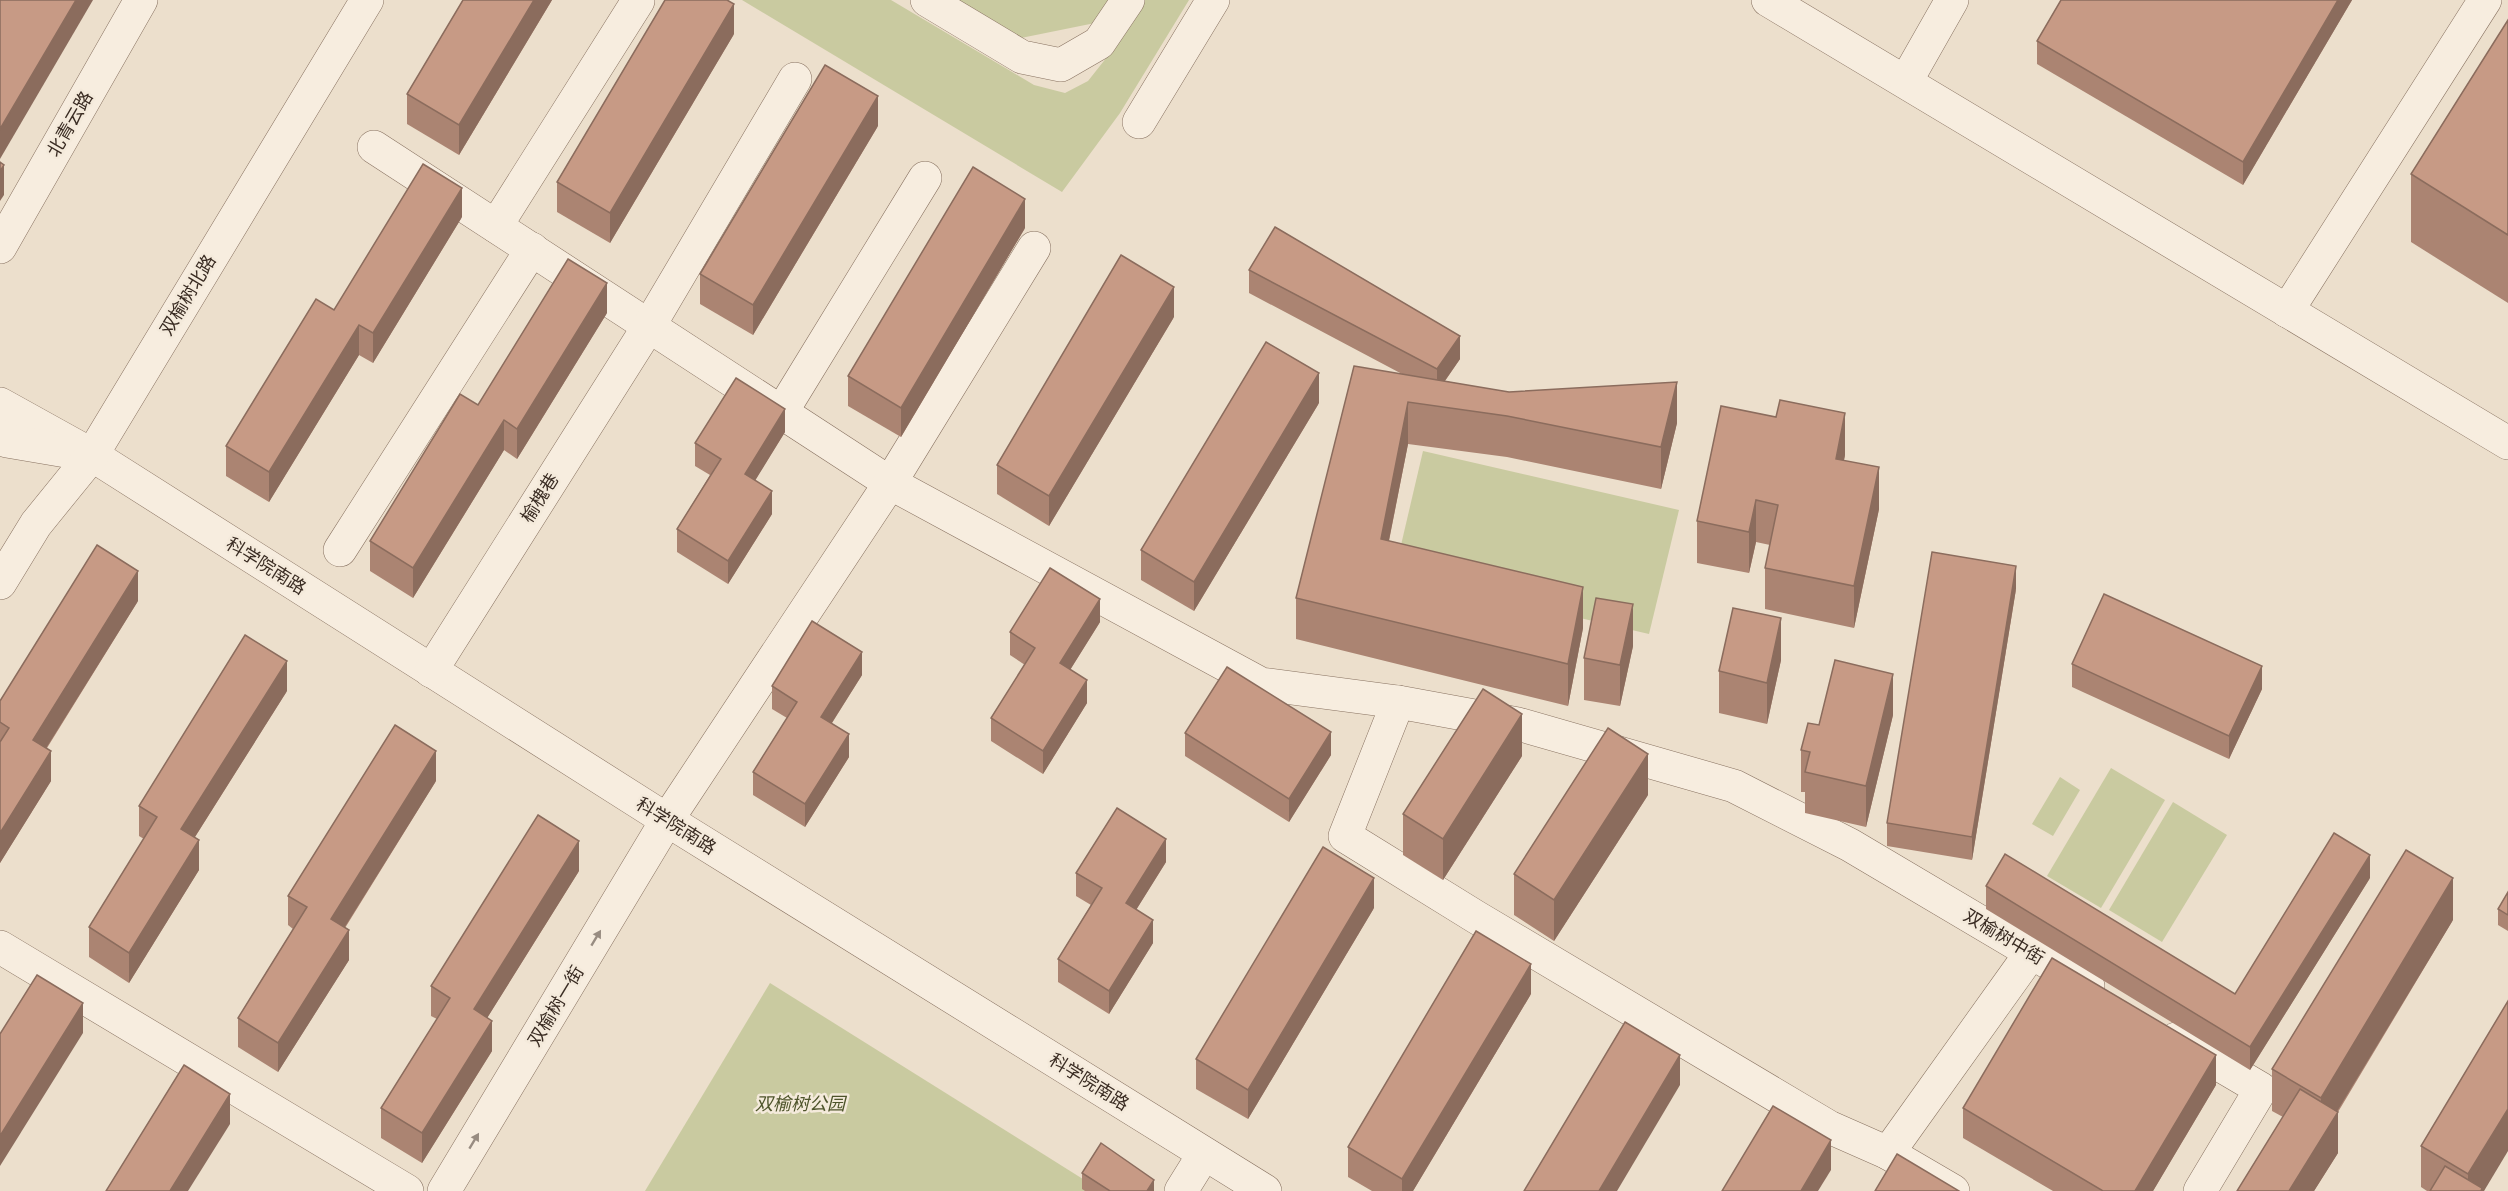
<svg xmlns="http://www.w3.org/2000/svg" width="2508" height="1191" viewBox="0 0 2508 1191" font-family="'Libre Baskerville','Noto Sans SC',serif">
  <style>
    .green { fill: #c9caa0 }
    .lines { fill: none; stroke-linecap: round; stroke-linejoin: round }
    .minor-casing { stroke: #887261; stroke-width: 34 }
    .minor { stroke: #f7eddf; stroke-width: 33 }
    .wall { fill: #ab8472 }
    .shaded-wall { fill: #8b6c5d }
    .building { fill: #c79a85; stroke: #8b6c5d; stroke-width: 1.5 }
    .oneway { fill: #988c81 }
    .labels { text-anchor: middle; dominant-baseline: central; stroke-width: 5; stroke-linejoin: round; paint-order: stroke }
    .street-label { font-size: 18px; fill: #3a2c23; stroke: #f4eadb }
    .park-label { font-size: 18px; font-style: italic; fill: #4e542b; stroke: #f4eadb }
  </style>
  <rect width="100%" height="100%" fill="#ecdfcc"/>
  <!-- green -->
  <g class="green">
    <path d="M742,0H891L1034,85L1065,93L1088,81L1107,57L1142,0H1189L1120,113L1062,192Z"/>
    <path d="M951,0H1110L1095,23L1016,39Z"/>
    <path d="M1423,451L1679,510L1649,634L1394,575Z"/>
    <path d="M2111,768L2165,800L2101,908L2047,876Z"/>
    <path d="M2060,777L2080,790L2053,836L2032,824Z"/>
    <path d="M2173,802L2227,835L2162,942L2109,910Z"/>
    <path d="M770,983L1102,1191H645Z"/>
  </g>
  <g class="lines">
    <defs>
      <g id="minor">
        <path d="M927,0L1022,57L1061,65L1099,43L1128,0"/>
        <path d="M1768,0L2508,443"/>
        <path d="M1906,81L1952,0"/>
        <path d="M1139,122L1213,0"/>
        <path d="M374,147L890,483L1034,248"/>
        <path d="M496,226L638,1"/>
        <path d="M0,247L141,0"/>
        <path d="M2287,311L2485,0"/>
        <path d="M0,404L92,455L667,820L1265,1191"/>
        <path d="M781,413L925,178"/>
        <path d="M0,436L7,441L66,451"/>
        <path d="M340,550L532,249"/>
        <path d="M0,583L36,524L92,455L367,0"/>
        <path d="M431,671L649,326L795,79"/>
        <path d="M0,947L407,1191"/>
        <path d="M2176,1039L2261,1089L2200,1191"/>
        <path d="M1888,1153L2031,953"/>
        <path d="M444,1191L667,820L890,483L1261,684L1398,702"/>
        <path d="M1181,1191L1204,1154"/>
        <path d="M1953,1191L1888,1153L1829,1127L1476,917L1345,836L1398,702L1518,724L1734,786L1850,845L2088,986"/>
      </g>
    </defs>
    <!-- minor casing -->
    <use href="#minor" class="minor-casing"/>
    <!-- minor -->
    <use href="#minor" class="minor"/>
  </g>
  <!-- wall -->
  <g class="wall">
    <path d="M463,0H552L459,155L407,124V94Z"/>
    <path d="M2061,0H2352L2243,185L2037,64V41Z"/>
    <path d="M2508,20V303L2411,242V174Z"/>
    <path d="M734,34L610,243L557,212V182Z"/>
    <path d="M878,126L753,335L700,304V274Z"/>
    <path d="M462,217L373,363L359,355L269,502L226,476V446L334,310Z"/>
    <path d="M1025,228L901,437L848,406V376Z"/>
    <path d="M1249,270L1460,359L1445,381L1677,423L1661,489L1507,457L1408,444L1389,541L1583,628L1568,706L1296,639V598L1402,374L1249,293Z"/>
    <path d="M607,313L517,459L504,450L413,598L370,571V541L478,405Z"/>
    <path d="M1174,317L1049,526L997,494V465Z"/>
    <path d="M1319,403L1194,611L1141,580V550Z"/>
    <path d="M785,432L755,480L772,514L728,584L677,552V529L710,475L695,466V443Z"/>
    <path d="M1845,455L1844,460L1879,509L1854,628L1765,609V568L1770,545L1756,542L1749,573L1697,563V521Z"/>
    <path d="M2016,589L1972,860L1887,846V823Z"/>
    <path d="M138,601L47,748L51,781L0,863V701Z"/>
    <path d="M1100,622L1070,670L1087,703L1043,774L991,741V718L1025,665L1010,655V632Z"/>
    <path d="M1633,646L1620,706L1584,700V658Z"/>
    <path d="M1781,660L1767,724L1719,713V671Z"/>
    <path d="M2072,664L2262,689L2229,759L2072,687Z"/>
    <path d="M862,675L832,723L849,757L805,827L753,795V772L787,718L772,709V686Z"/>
    <path d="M287,691L195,837L199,870L129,983L89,957V927L144,839L139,836V806Z"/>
    <path d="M1893,715L1866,827L1805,813V792H1801V750L1819,725Z"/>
    <path d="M1185,733L1331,755L1289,822L1185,756Z"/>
    <path d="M1522,756L1443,880L1403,855V814Z"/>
    <path d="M436,781L345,928L349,960L278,1072L238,1047V1018L293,929L288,925V896Z"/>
    <path d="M1648,795L1554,941L1514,915V874Z"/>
    <path d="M1166,862L1136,910L1153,943L1109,1014L1058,982V959L1091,905L1076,896V873Z"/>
    <path d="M579,871L487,1018L492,1051L422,1163L381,1138V1108L437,1019L431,1016V986Z"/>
    <path d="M2370,878L2250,1070L1986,909V886L2235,994Z"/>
    <path d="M2508,892V931L2498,925V909Z"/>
    <path d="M1374,908L1248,1119L1196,1089V1059Z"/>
    <path d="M2453,920L2338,1112V1153L2314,1191H2237L2283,1117L2272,1111V1069Z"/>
    <path d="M1531,994L1413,1191H1372L1348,1177V1147Z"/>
    <path d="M2508,1001L2484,1191H2427L2421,1187V1146Z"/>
    <path d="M2216,1085L2153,1191H2053L1963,1138V1108Z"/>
    <path d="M1082,1173L1154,1191H1085L1082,1189Z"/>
  </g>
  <!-- shaded-wall -->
  <g class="shaded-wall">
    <path d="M76,0H93L0,159V129Z"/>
    <path d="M534,0H552L459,155V125Z"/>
    <path d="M2338,0H2352L2243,185V162Z"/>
    <path d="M734,4V34L610,243V213Z"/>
    <path d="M878,96V126L753,335V305Z"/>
    <path d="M4,165V195L0,201V171Z"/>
    <path d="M462,188V217L373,363V333Z"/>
    <path d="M1025,199V228L901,437V408Z"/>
    <path d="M607,283V313L517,459V429Z"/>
    <path d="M1174,287V317L1049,526V496Z"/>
    <path d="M359,325V355L269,502V472Z"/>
    <path d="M1460,336V359L1437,392V369Z"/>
    <path d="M1319,373V403L1194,611V582Z"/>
    <path d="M1677,382V423L1661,489V447Z"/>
    <path d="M1408,402V444L1381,580V539Z"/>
    <path d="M785,409V432L745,497V474Z"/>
    <path d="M1845,413V455L1836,500V459Z"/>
    <path d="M504,420V450L413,598V568Z"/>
    <path d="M1879,467V509L1854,628V586Z"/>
    <path d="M772,491V514L728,584V561Z"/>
    <path d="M1756,500V542L1749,573V532Z"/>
    <path d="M2016,566V589L1972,860V837Z"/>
    <path d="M138,571V601L33,769V740Z"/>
    <path d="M1583,587V628L1568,706V664Z"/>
    <path d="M1100,599V622L1060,686V663Z"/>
    <path d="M1633,604V646L1620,706V665Z"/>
    <path d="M1781,618V660L1767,724V683Z"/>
    <path d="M862,652V675L821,740V717Z"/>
    <path d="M287,661V691L181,859V829Z"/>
    <path d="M2262,666V689L2229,759V736Z"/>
    <path d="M1893,674V715L1866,827V786Z"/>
    <path d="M1087,680V703L1043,774V751Z"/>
    <path d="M1522,714V756L1443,880V839Z"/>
    <path d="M1331,732V755L1289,822V799Z"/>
    <path d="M849,734V757L805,827V804Z"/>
    <path d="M51,751V781L0,863V833Z"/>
    <path d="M436,751V781L331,949V919Z"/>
    <path d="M1648,754V795L1554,941V900Z"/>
    <path d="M1166,839V862L1126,926V903Z"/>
    <path d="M199,840V870L129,983V953Z"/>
    <path d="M579,841V871L474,1039V1009Z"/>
    <path d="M2370,855V878L2250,1070V1047Z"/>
    <path d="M1374,878V908L1248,1119V1090Z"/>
    <path d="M2453,878V920L2333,1118L2338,1112V1153L2314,1191H2289L2321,1139V1098Z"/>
    <path d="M1153,920V943L1109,1014V991Z"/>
    <path d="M349,930V960L278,1072V1043Z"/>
    <path d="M1531,964V994L1413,1191H1402V1179Z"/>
    <path d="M83,1003V1033L0,1166V1136Z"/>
    <path d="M492,1021V1051L422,1163V1133Z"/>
    <path d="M1680,1055V1085L1617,1191H1599Z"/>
    <path d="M2216,1055V1085L2153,1191H2135Z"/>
    <path d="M230,1094V1124L188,1191H170Z"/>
    <path d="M2508,1109V1151L2484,1191H2468V1174Z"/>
    <path d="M1831,1140V1170L1818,1191H1801Z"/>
    <path d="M1154,1180V1191H1147Z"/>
  </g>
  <!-- building -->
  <g class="building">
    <path d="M0,0H76L0,129Z"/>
    <path d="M463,0H534L459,125L407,94Z"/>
    <path d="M665,0H727L734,4L610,213L557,182Z"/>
    <path d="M2061,0H2338L2243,162L2037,41Z"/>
    <path d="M2508,20V235L2411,174Z"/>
    <path d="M825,65L878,96L753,305L700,274Z"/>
    <path d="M0,162L4,165L0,171Z"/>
    <path d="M423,164L462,188L373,333L359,325L269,472L226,446L316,299L334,310Z"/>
    <path d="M973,167L1025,199L901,408L848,376Z"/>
    <path d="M1275,227L1460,336L1437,369L1249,270Z"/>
    <path d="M1121,255L1174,287L1049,496L997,465Z"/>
    <path d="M568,259L607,283L517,429L504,420L413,568L370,541L460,394L478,405Z"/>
    <path d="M1266,342L1319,373L1194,582L1141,550Z"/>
    <path d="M1354,366L1509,392L1677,382L1661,447L1507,416L1408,402L1381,539L1583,587L1568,664L1296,598Z"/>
    <path d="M736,378L785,409L745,474L772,491L728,561L677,529L721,459L695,443Z"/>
    <path d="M1780,400L1845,413L1836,459L1879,467L1854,586L1765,568L1778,505L1756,500L1749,532L1697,521L1721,406L1776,417Z"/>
    <path d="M97,545L138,571L33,740L51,751L0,833V742L9,728L0,722V701Z"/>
    <path d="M1932,552L2016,566L1972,837L1887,823Z"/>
    <path d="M1050,568L1100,599L1060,663L1087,680L1043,751L991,718L1035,648L1010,632Z"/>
    <path d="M2104,594L2262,666L2229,736L2072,664Z"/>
    <path d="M1596,598L1633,604L1620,665L1584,658Z"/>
    <path d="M1733,608L1781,618L1767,683L1719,671Z"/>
    <path d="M812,621L862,652L821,717L849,734L805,804L753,772L797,702L772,686Z"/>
    <path d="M245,635L287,661L181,829L199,840L129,953L89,927L157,817L139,806Z"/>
    <path d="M1835,660L1893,674L1866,786L1805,772L1810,752L1801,750L1808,723L1819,725Z"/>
    <path d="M1227,667L1331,732L1289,799L1185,733Z"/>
    <path d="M1483,689L1522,714L1443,839L1403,814Z"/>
    <path d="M395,725L436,751L331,919L349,930L278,1043L238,1018L307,907L288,896Z"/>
    <path d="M1608,728L1648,754L1554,900L1514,874Z"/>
    <path d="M1117,808L1166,839L1126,903L1153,920L1109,991L1058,959L1102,888L1076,873Z"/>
    <path d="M538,815L579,841L474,1009L492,1021L422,1133L381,1108L450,998L431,986Z"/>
    <path d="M2334,833L2370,855L2250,1047L1986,886L2005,854L2235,994Z"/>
    <path d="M1323,847L1374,878L1248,1090L1196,1059Z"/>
    <path d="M2406,850L2453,878L2321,1098L2272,1069Z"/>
    <path d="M2508,892V915L2498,909Z"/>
    <path d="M1476,931L1531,964L1402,1179L1348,1147Z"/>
    <path d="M2052,958L2216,1055L2135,1191H2103L1963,1108Z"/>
    <path d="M37,975L83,1003L0,1136V1034Z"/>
    <path d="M2508,1001V1109L2468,1174L2421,1146Z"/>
    <path d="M1625,1022L1680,1055L1599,1191H1524Z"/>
    <path d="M184,1065L230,1094L170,1191H106Z"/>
    <path d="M2300,1089L2338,1112L2289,1191H2237Z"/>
    <path d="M1773,1106L1831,1140L1801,1191H1722Z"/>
    <path d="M1101,1143L1154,1180L1147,1191H1110L1082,1173Z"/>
    <path d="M1897,1154L1959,1191H1875Z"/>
    <path d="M2445,1166L2482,1188L2481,1191H2430Z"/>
  </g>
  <!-- one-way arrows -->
  <defs><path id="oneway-solid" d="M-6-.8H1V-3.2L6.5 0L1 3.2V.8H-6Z" transform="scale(1.5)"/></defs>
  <g class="oneway">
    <use href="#oneway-solid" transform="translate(596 938) rotate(-59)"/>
    <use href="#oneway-solid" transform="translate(474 1141) rotate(-59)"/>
  </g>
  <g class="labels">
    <!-- street labels -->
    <g class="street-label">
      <text transform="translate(70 124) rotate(-60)">北青云路</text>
      <text transform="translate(188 295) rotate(-59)">双榆树北路</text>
      <text transform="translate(540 498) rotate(-58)">榆槐巷</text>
      <text transform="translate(266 566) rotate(32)">科学院南路</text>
      <text transform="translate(676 826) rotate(32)">科学院南路</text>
      <text transform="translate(2004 937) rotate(31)">双榆树中街</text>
      <text transform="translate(556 1006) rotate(-59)">双榆树一街</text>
      <text transform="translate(1089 1082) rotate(32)">科学院南路</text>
    </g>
    <!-- park labels -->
    <g class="park-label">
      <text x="800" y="1104">双榆树公园</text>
    </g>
  </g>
</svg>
